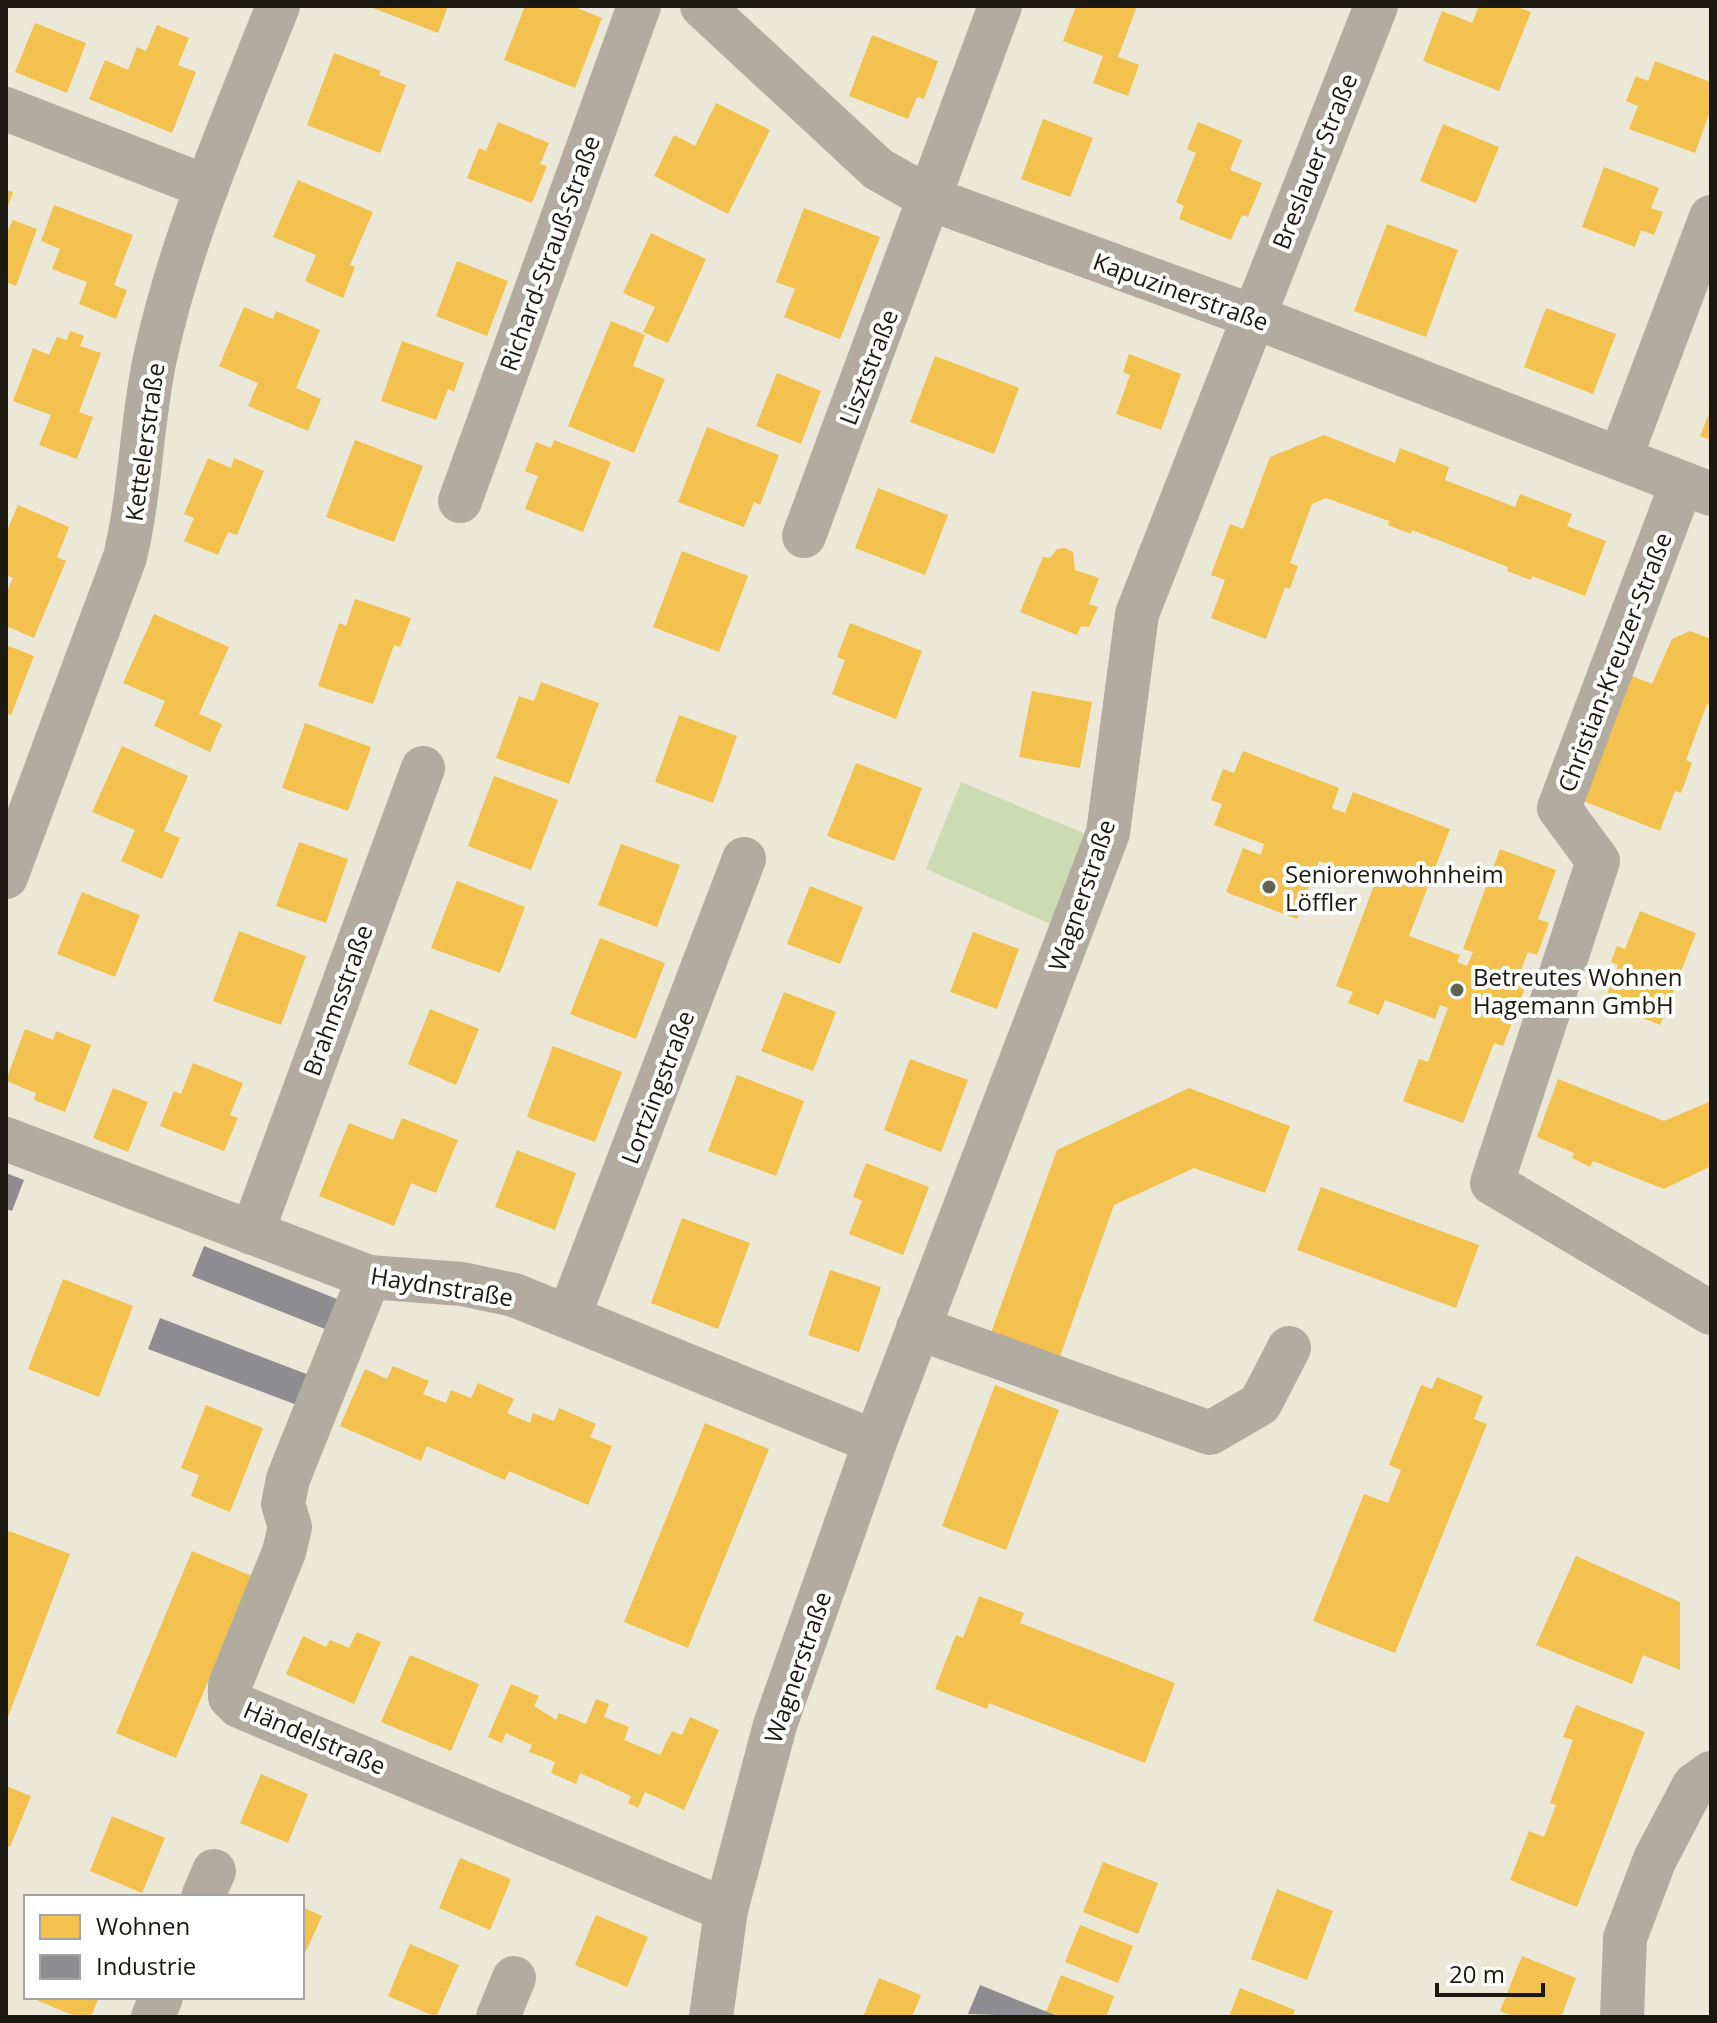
<svg xmlns="http://www.w3.org/2000/svg" width="1717" height="2023" viewBox="0 0 1717 2023" font-family="'Open Sans',sans-serif">
  <style>
    .green { fill: #ccdbb2 }
    .homes { fill: #f2c14e }
    .industry { fill: #8d8d92 }
    .lines { fill: none; stroke-linecap: round; stroke-linejoin: round }
    .minor { stroke: #b1ac9f; stroke-width: 44 }
    .poi-dot { fill: #646155; stroke: #fff; stroke-width: 3 }
    .labels { text-anchor: middle; dominant-baseline: central; stroke-width: 8; stroke-linejoin: round; paint-order: stroke }
    .street-label { font-size: 24px; fill: #1b190f; stroke: #fff }
    .poi-label { font-size: 24px; fill: #1b190f; stroke: #fff; text-anchor: start }
  </style>
  <rect width="100%" height="100%" fill="#ece8d8"/>
  <!-- green -->
  <path class="green" d="M961,782L1086,834L1055,926L926,869Z"/>
  <!-- homes -->
  <g class="homes">
    <path d="M368,6H448L438,33Z"/>
    <path d="M525,6H572L602,18L575,88L504,60Z"/>
    <path d="M1076,6H1137L1118,57L1139,65L1128,96L1093,83L1103,56L1063,41Z"/>
    <path d="M1479,6H1515L1531,12L1499,91L1423,61L1442,11L1472,23Z"/>
    <path d="M35,23L86,43L67,93L15,72Z"/>
    <path d="M157,25L189,38L178,65L196,72L172,133L89,99L105,60L128,70L137,47L146,51Z"/>
    <path d="M872,35L938,61L924,99L917,97L908,119L849,96Z"/>
    <path d="M334,53L381,71L379,75L406,85L380,153L307,125Z"/>
    <path d="M1655,61L1711,82V109L1695,153L1629,129L1638,106L1626,101L1636,76L1648,81Z"/>
    <path d="M716,103L770,130L728,214L654,176L674,135L695,146Z"/>
    <path d="M1043,119L1093,138L1070,197L1021,179Z"/>
    <path d="M498,122L549,143L540,164L547,166L532,203L467,178L479,148L486,151Z"/>
    <path d="M1198,122L1242,140L1230,170L1262,183L1248,217L1242,215L1231,240L1179,219L1184,206L1176,202L1196,153L1187,149Z"/>
    <path d="M1443,124L1499,147L1476,203L1420,181Z"/>
    <path d="M1604,167L1659,188L1651,208L1663,212L1654,235L1641,230L1635,247L1582,227Z"/>
    <path d="M298,180L373,212L350,265L355,267L343,298L305,281L316,255L273,237Z"/>
    <path d="M6,190L13,192L6,212Z"/>
    <path d="M54,205L133,235L114,285L127,290L116,319L79,304L87,282L52,269L60,249L41,241Z"/>
    <path d="M804,208L880,237L840,339L784,317L795,289L776,282Z"/>
    <path d="M13,220L37,229L16,286L6,282V234Z"/>
    <path d="M1387,224L1458,250L1426,337L1354,311Z"/>
    <path d="M651,233L706,259L668,343L643,332L655,307L623,293Z"/>
    <path d="M457,261L508,281L487,336L436,316Z"/>
    <path d="M244,307L273,319L276,311L320,330L296,388L321,399L308,431L248,406L258,383L219,366Z"/>
    <path d="M1546,308L1616,334L1593,394L1524,367Z"/>
    <path d="M611,321L645,335L633,366L665,379L634,453L568,426Z"/>
    <path d="M70,331L84,336L80,346L101,353L79,412L93,417L77,459L39,445L51,415L13,401L33,348L49,355L57,337L67,340Z"/>
    <path d="M402,341L464,363L454,392L448,389L436,420L381,401Z"/>
    <path d="M1129,354L1181,374L1161,430L1116,414L1130,375L1123,372Z"/>
    <path d="M935,356L1019,388L994,454L910,422Z"/>
    <path d="M777,373L821,391L801,444L756,426Z"/>
    <path d="M1711,409V440L1700,436Z"/>
    <path d="M707,427L779,455L760,505L754,502L744,527L678,502Z"/>
    <path d="M1324,435L1395,463L1400,448L1449,467L1445,480L1515,507L1520,494L1572,514L1567,526L1606,541L1585,596L1532,576L1531,580L1507,571L1508,567L1412,530L1411,534L1388,525L1389,521L1326,498L1312,504L1290,563L1298,566L1290,589L1285,587L1266,639L1211,618L1225,580L1211,575L1230,524L1243,529L1270,457Z"/>
    <path d="M355,440L423,466L394,542L326,517Z"/>
    <path d="M554,440L611,462L583,532L525,509L538,476L525,471L536,442L551,448Z"/>
    <path d="M208,458L231,468L234,458L264,471L237,535L228,532L218,555L184,541L194,518L184,514Z"/>
    <path d="M878,488L948,515L925,575L855,548Z"/>
    <path d="M18,505L69,527L57,557L66,561L34,638L6,626V594L13,578L6,575V533Z"/>
    <path d="M1065,548L1073,552L1075,570L1099,578L1089,604L1098,607L1089,627L1081,626L1077,635L1020,612L1043,557L1050,558L1057,549Z"/>
    <path d="M682,551L748,576L719,652L653,627Z"/>
    <path d="M355,599L411,618L400,647L394,645L373,704L318,686L339,623L346,626Z"/>
    <path d="M154,614L229,647L199,714L222,724L210,752L154,726L165,701L123,683Z"/>
    <path d="M850,623L922,651L896,719L832,694L845,660L837,657Z"/>
    <path d="M1690,631L1711,639V706L1707,704L1686,760L1692,763L1681,793L1675,791L1660,831L1573,797L1632,676L1652,684L1672,639Z"/>
    <path d="M6,645L34,656L11,715L6,713Z"/>
    <path d="M541,682L599,703L569,784L496,758L519,696L534,701Z"/>
    <path d="M1032,691L1092,702L1080,768L1019,757Z"/>
    <path d="M679,715L737,736L713,803L655,782Z"/>
    <path d="M305,723L371,747L348,811L282,788Z"/>
    <path d="M122,746L188,776L164,831L180,838L162,879L121,861L135,830L92,812Z"/>
    <path d="M1243,751L1339,788L1332,808L1345,813L1353,792L1450,829L1409,936L1460,955L1457,962L1467,966L1473,952L1463,949L1500,849L1556,870L1538,919L1549,923L1537,955L1528,952L1518,977L1528,980L1503,1046L1494,1043L1463,1123L1403,1101L1419,1059L1428,1062L1448,1008L1440,1005L1435,1019L1385,1000L1379,1015L1348,1003L1353,992L1336,986L1375,883L1319,861L1297,919L1226,892L1243,848L1261,855L1264,844L1214,825L1222,804L1211,800L1223,769L1234,773Z"/>
    <path d="M856,763L922,788L894,861L827,836Z"/>
    <path d="M494,776L558,800L531,870L468,846Z"/>
    <path d="M299,842L348,859L326,923L276,906Z"/>
    <path d="M621,844L680,865L657,927L598,905Z"/>
    <path d="M457,881L525,907L500,973L431,948Z"/>
    <path d="M810,886L863,907L840,964L787,944Z"/>
    <path d="M82,892L140,915L115,977L57,954Z"/>
    <path d="M1640,911L1696,933L1660,1025L1604,1002L1618,965L1611,962L1617,946L1625,949Z"/>
    <path d="M239,931L306,956L281,1025L213,1001Z"/>
    <path d="M973,932L1019,949L997,1009L950,992Z"/>
    <path d="M600,938L665,963L636,1039L570,1014Z"/>
    <path d="M784,992L836,1012L813,1071L761,1051Z"/>
    <path d="M430,1009L479,1029L456,1085L408,1064Z"/>
    <path d="M25,1029L53,1040L56,1031L91,1045L65,1112L34,1100L36,1093L6,1081Z"/>
    <path d="M553,1046L622,1072L595,1142L527,1117Z"/>
    <path d="M910,1059L968,1080L941,1152L884,1130Z"/>
    <path d="M193,1063L243,1083L230,1115L238,1118L224,1151L160,1126L174,1091L181,1094Z"/>
    <path d="M737,1075L804,1101L776,1176L708,1151Z"/>
    <path d="M1558,1079L1664,1121L1711,1101V1166L1664,1189L1593,1161L1590,1167L1572,1158L1574,1153L1537,1137Z"/>
    <path d="M113,1088L148,1102L128,1152L93,1138Z"/>
    <path d="M1189,1088L1290,1126L1265,1193L1194,1168L1114,1205L1059,1359L991,1333L1057,1150Z"/>
    <path d="M402,1118L458,1140L436,1193L411,1183L394,1226L319,1196L349,1123L393,1140Z"/>
    <path d="M517,1150L576,1173L555,1230L495,1207Z"/>
    <path d="M866,1163L929,1187L903,1255L849,1234L862,1201L853,1197Z"/>
    <path d="M1321,1187L1479,1245L1456,1308L1297,1250Z"/>
    <path d="M682,1218L750,1243L718,1329L651,1303Z"/>
    <path d="M830,1270L881,1287L859,1352L808,1335Z"/>
    <path d="M63,1279L133,1306L99,1397L28,1369Z"/>
    <path d="M393,1366L429,1381L423,1394L446,1403L451,1390L471,1398L478,1383L514,1399L507,1413L530,1423L533,1413L554,1421L559,1408L596,1424L590,1437L612,1446L588,1505L509,1471L505,1480L427,1446L421,1461L340,1426L365,1369L387,1379Z"/>
    <path d="M1437,1377L1483,1396L1474,1419L1487,1424L1395,1653L1313,1621L1364,1494L1388,1503L1401,1470L1389,1465L1421,1385L1432,1389Z"/>
    <path d="M995,1385L1059,1410L1006,1550L942,1526Z"/>
    <path d="M206,1405L263,1428L230,1512L191,1496L199,1475L181,1468Z"/>
    <path d="M705,1423L769,1449L688,1648L624,1622Z"/>
    <path d="M9,1531L70,1554L6,1722V1539Z"/>
    <path d="M192,1551L252,1576L176,1758L116,1733Z"/>
    <path d="M1576,1556L1680,1602V1670L1643,1655L1632,1684L1536,1645Z"/>
    <path d="M979,1596L1024,1613L1020,1623L1175,1683L1145,1763L989,1703L987,1709L935,1689L956,1635L963,1638Z"/>
    <path d="M357,1632L381,1642L354,1704L286,1674L303,1636L326,1647L330,1640L349,1648Z"/>
    <path d="M410,1655L479,1684L451,1751L381,1722Z"/>
    <path d="M511,1684L539,1696L534,1706L556,1720L559,1713L586,1724L596,1699L609,1704L604,1717L629,1727L624,1740L660,1755L672,1731L682,1735L690,1717L719,1730L684,1810L645,1792L638,1808L628,1803L631,1796L580,1773L576,1784L551,1773L555,1762L529,1752L532,1745L506,1733L502,1743L488,1737Z"/>
    <path d="M1576,1705L1645,1732L1577,1907L1510,1880L1529,1831L1544,1837L1556,1805L1550,1803L1573,1740L1563,1737Z"/>
    <path d="M261,1774L308,1794L288,1843L240,1823Z"/>
    <path d="M6,1786L31,1796L10,1847L6,1845Z"/>
    <path d="M112,1816L165,1838L142,1893L90,1871Z"/>
    <path d="M460,1858L511,1879L490,1930L439,1908Z"/>
    <path d="M1103,1862L1158,1883L1138,1934L1083,1912Z"/>
    <path d="M1277,1889L1333,1911L1307,1980L1251,1959Z"/>
    <path d="M302,1907L322,1916L302,1960Z"/>
    <path d="M596,1915L648,1937L627,1987L575,1965Z"/>
    <path d="M1080,1925L1133,1946L1118,1983L1065,1962Z"/>
    <path d="M410,1944L459,1965L436,2017L388,1996Z"/>
    <path d="M1522,1956L1576,1978L1561,2017H1515L1500,2011Z"/>
    <path d="M1061,1975L1114,1996L1106,2017H1061L1046,2012Z"/>
    <path d="M879,1978L921,1995L912,2017H863Z"/>
    <path d="M1240,1988L1295,2010L1292,2017H1229Z"/>
    <path d="M40,1997H99L91,2017H78L38,2001Z"/>
  </g>
  <!-- industry -->
  <g class="industry">
    <path d="M6,1173L24,1180L12,1211L6,1209Z"/>
    <path d="M204,1246L337,1299L325,1329L192,1276Z"/>
    <path d="M160,1318L309,1375L297,1405L148,1349Z"/>
    <path d="M980,1985L1060,2017L968,2014Z"/>
  </g>
  <g class="lines">
    <!-- minor -->
    <g class="minor">
      <path d="M702,6L878,169L931,199L1252,316L1711,494"/>
      <path d="M6,109L207,187"/>
      <path d="M1621,456L1711,217"/>
      <path d="M1682,483L1559,808L1598,861L1492,1183L1711,1313"/>
      <path d="M460,501L639,6"/>
      <path d="M804,536L1000,6"/>
      <path d="M6,877L125,557C141,490 141,424 155,358C181,237 233,121 278,6"/>
      <path d="M6,1139L369,1277L462,1284L514,1295L875,1442"/>
      <path d="M252,1233L423,768"/>
      <path d="M369,1277L288,1479L283,1504L290,1527L284,1552L230,1685V1697L239,1706L726,1910"/>
      <path d="M569,1316L744,859"/>
      <path d="M918,1328L1210,1433L1260,1404L1289,1348"/>
      <path d="M203,1897L214,1871"/>
      <path d="M153,2017L161,1997"/>
      <path d="M498,2017L514,1978"/>
      <path d="M711,2017L726,1910L775,1725L875,1442L1108,833L1137,614L1376,6"/>
      <path d="M1622,2017L1625,1938L1655,1859L1694,1785L1711,1773"/>
    </g>
  </g>
  <!-- markers -->
  <g class="poi-dot">
    <circle cx="1269" cy="887" r="8"/>
    <circle cx="1457" cy="990" r="8"/>
  </g>
  <g class="labels">
    <!-- street labels -->
    <g class="street-label">
      <text transform="translate(1314 161) rotate(-68)">Breslauer Straße</text>
      <text transform="translate(549 253) rotate(-70)">Richard-Strauß-Straße</text>
      <text transform="translate(1181 291) rotate(20)">Kapuzinerstraße</text>
      <text transform="translate(868 367) rotate(-69)">Lisztstraße</text>
      <text transform="translate(144 442) rotate(-82)">Kettelerstraße</text>
      <text transform="translate(1614 662) rotate(-69)">Christian-Kreuzer-Straße</text>
      <text transform="translate(1081 895) rotate(-71)">Wagnerstraße</text>
      <text transform="translate(337 1000) rotate(-70)">Brahmsstraße</text>
      <text transform="translate(657 1087) rotate(-69)">Lortzingstraße</text>
      <text transform="translate(442 1286) rotate(9)">Haydnstraße</text>
      <text transform="translate(797 1667) rotate(-71)">Wagnerstraße</text>
      <text transform="translate(315 1737) rotate(23)">Händelstraße</text>
    </g>
    <!-- poi labels -->
    <g class="poi-label">
      <text x="1285" y="873">Seniorenwohnheim<tspan x="1285" dy="28">Löffler</tspan></text>
      <text x="1473" y="976">Betreutes Wohnen<tspan x="1473" dy="28">Hagemann GmbH</tspan></text>
    </g>
  </g>
  <!-- border -->
  <rect width="1717" height="2023" fill="none" stroke="#1b190f" stroke-width="16"/>
  <!-- legend -->
  <rect x="24" y="1895" width="280" height="104" fill="#ffffff" stroke="#a4a39f" stroke-width="2"/>
  <rect x="40" y="1915" width="40" height="24" fill="#f2c14e" stroke="#a4a39f" stroke-width="2"/>
  <text x="96" y="1935" font-size="24" fill="#1b190f">Wohnen</text>
  <rect x="40" y="1955" width="40" height="24" fill="#8d8d92" stroke="#a4a39f" stroke-width="2"/>
  <text x="96" y="1975" font-size="24" fill="#1b190f">Industrie</text>
  <!-- scale -->
  <path d="M1437 1983v12h106v-12" fill="none" stroke="#1b190f" stroke-width="4"/>
  <text x="1449" y="1983" font-size="24" fill="#1b190f" stroke="#ffffff" stroke-width="6" paint-order="stroke">20 m</text>
</svg>
